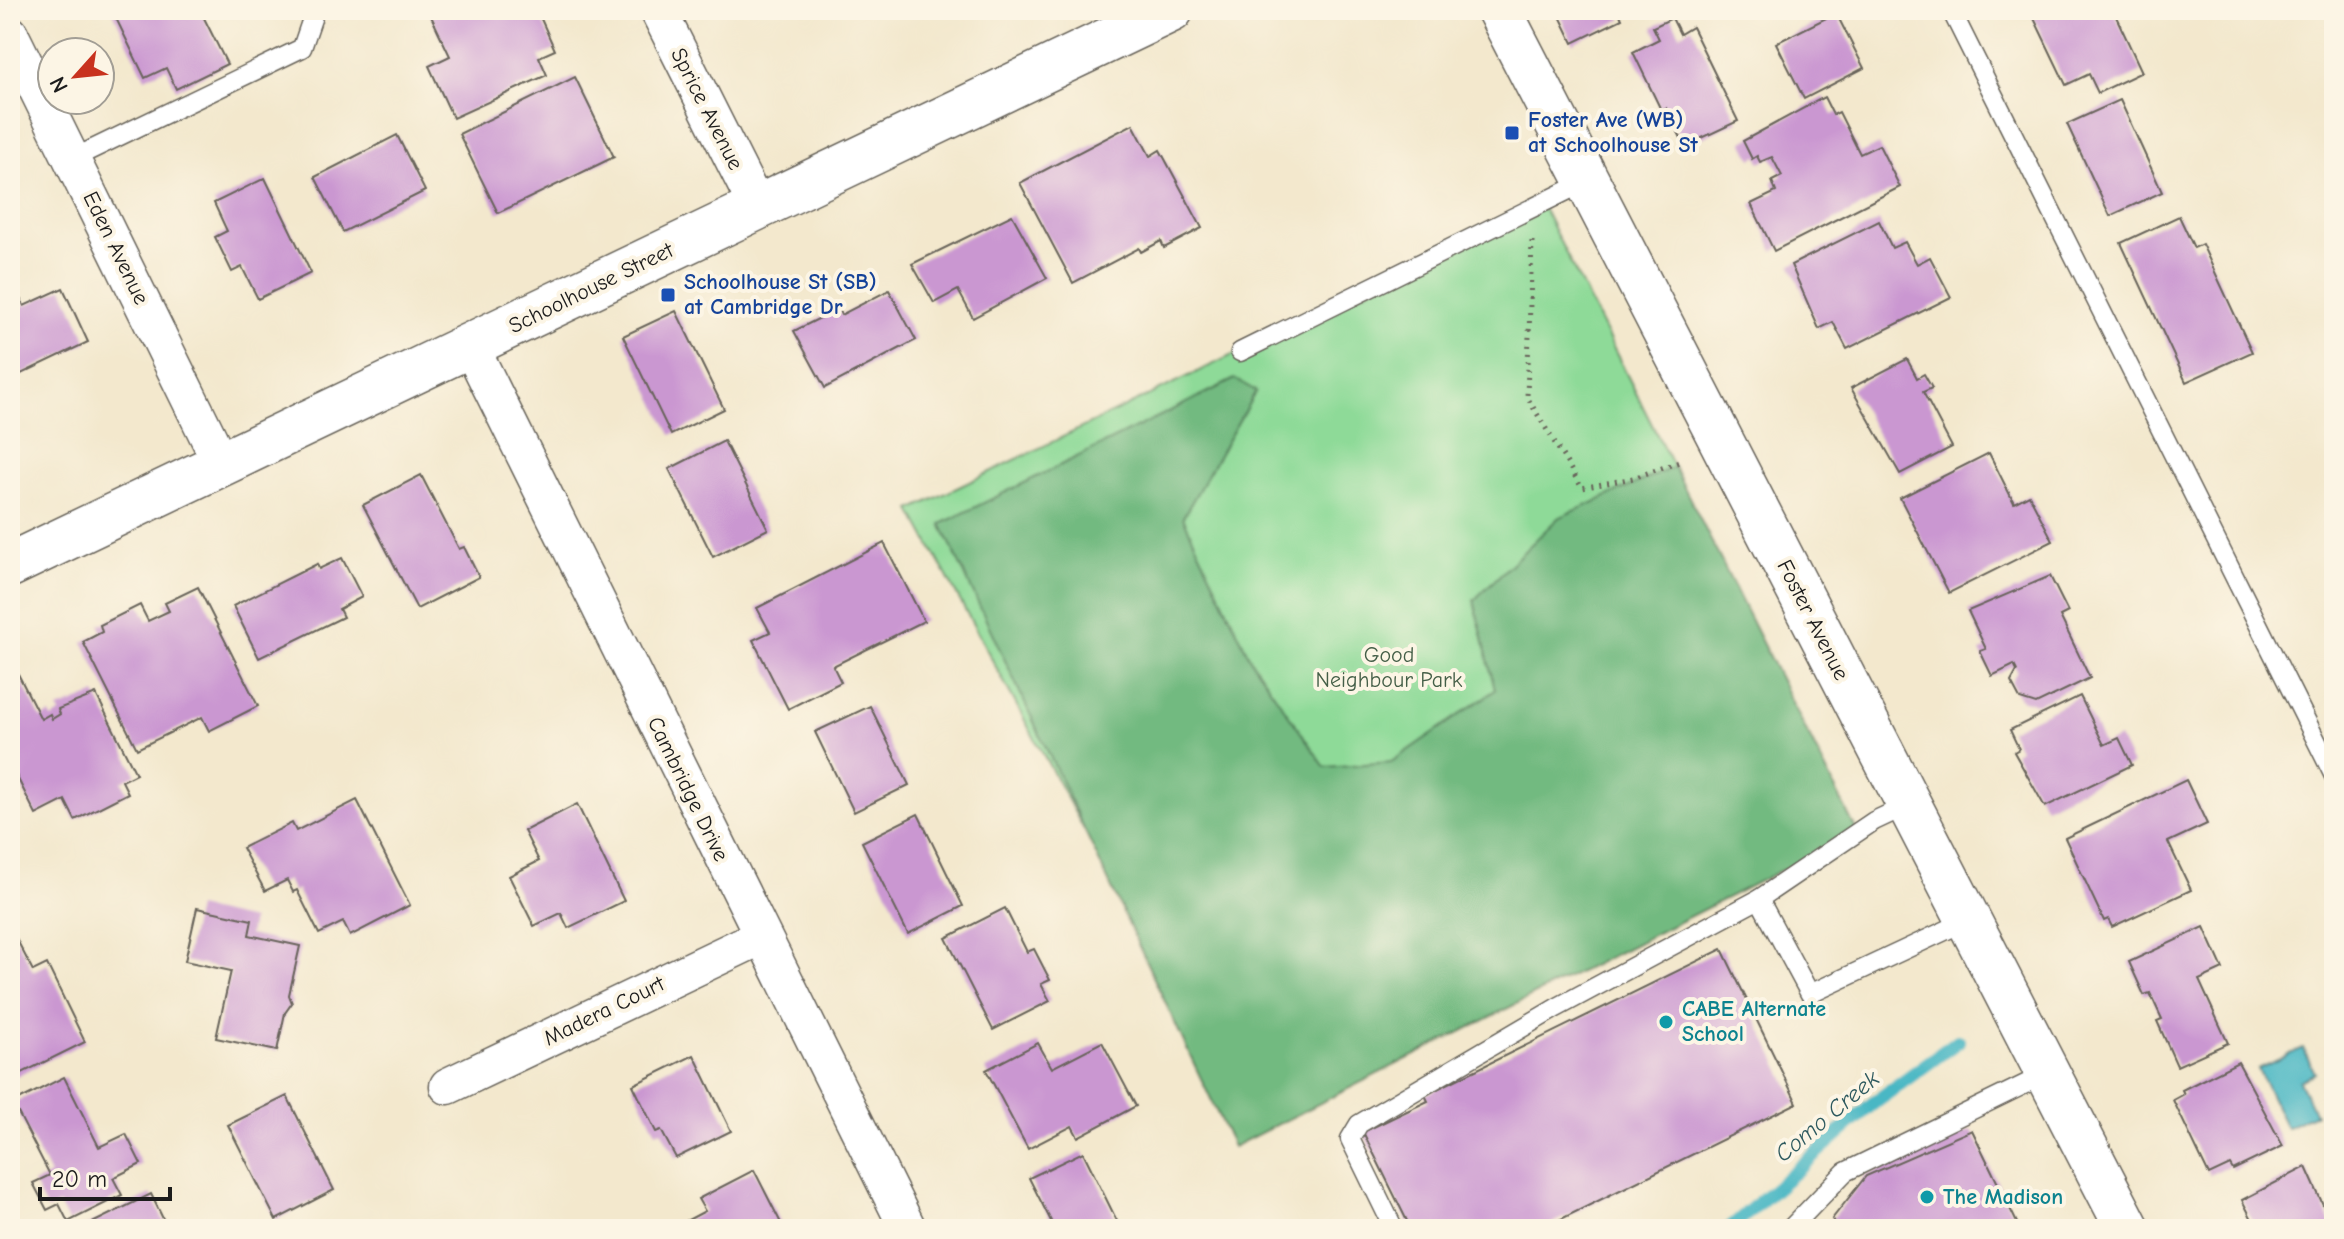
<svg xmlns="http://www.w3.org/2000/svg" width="2344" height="1239" viewBox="0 0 2344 1239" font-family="'Comic Neue',sans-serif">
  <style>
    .green { fill: #8eda98; stroke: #557b5a; stroke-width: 2 }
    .forest { fill: #72ba80; stroke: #476b4e; stroke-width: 2 }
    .water { fill: #49b7c4; stroke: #326a70; stroke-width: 2 }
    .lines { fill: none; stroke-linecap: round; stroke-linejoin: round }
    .stream { stroke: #49b7c4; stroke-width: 14 }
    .building { fill: #ca97d1 }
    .service-casing { stroke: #67635a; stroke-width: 21 }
    .minor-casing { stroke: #67635a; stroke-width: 39 }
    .tertiary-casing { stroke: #67635a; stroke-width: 47 }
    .path { stroke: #67635a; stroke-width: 5; stroke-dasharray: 2 6; stroke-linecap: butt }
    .service { stroke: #fff; stroke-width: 18 }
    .minor { stroke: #fff; stroke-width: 36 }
    .tertiary { stroke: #fff; stroke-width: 44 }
    .transit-dot { fill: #1a4fb4; stroke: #fcf5e5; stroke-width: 3 }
    .culture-dot { fill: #0f9aa8; stroke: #fcf5e5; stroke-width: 3 }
    .labels { text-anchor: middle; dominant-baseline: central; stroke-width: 8; stroke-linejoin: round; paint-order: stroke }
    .street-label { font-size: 22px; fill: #1c1c1c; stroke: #fcf5e5 }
    .transit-label { font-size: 22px; font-weight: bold; fill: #164399; stroke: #fcf5e5; text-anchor: start }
    .park-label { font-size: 22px; fill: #445e47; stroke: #fcf5e5 }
    .culture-label { font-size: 22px; font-weight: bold; fill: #0d838f; stroke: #fcf5e5; text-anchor: start }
    .water-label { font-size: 24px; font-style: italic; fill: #2e5a5f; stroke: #fcf5e5 }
  </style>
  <rect width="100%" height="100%" fill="#fcf5e5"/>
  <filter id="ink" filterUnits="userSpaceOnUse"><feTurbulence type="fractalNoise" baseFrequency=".0125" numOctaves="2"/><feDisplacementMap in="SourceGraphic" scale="16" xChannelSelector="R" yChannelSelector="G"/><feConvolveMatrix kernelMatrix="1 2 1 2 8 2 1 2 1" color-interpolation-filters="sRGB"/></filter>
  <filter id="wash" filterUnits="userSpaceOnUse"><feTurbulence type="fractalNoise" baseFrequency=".006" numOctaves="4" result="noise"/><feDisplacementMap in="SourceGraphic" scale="32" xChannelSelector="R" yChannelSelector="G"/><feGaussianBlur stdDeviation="1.8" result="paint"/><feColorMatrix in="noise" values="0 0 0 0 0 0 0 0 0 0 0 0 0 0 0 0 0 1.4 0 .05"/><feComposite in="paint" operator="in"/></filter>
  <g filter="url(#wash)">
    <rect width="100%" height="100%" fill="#f3e8cd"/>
    <!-- green -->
    <path class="green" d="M1542,206L1857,832L1241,1120L911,510Z"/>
    <!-- forest -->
    <path class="forest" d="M1235,379L1256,391L1183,517L1252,662L1325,767L1391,762L1495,690L1474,600L1558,518L1674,467L1857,832L1233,1147L941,524Z"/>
    <!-- water -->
    <path class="water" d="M2303,1048L2315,1073L2299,1081L2315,1114L2286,1128L2258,1069Z"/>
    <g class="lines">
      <!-- stream -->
      <path class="stream" d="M1729,1229L1871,1105L1958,1041"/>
    </g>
    <g id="blocks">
      <!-- building -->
      <g class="building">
        <path d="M112,10H200L227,64L176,89L166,68L145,78Z"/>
        <path d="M439,10H537L555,50L539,57L547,75L453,118L429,66L450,56L430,14Z"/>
        <path d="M1557,10H1618L1622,19L1573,43Z"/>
        <path d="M2030,10H2113L2142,72L2098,93L2089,74L2066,85Z"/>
        <path d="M1836,13L1864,68L1804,99L1776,43Z"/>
        <path d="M1672,18L1680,34L1692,27L1738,121L1685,146L1666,108L1661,110L1633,52L1659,39L1653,27Z"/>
        <path d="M575,77L614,157L498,213L459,134Z"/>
        <path d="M1824,97L1833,115L1839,112L1860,154L1879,145L1900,187L1774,251L1751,204L1776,192L1772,181L1782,176L1772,157L1760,162L1757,156L1752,159L1743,141Z"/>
        <path d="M2120,100L2162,192L2110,216L2067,124Z"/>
        <path d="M1133,124L1150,156L1160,150L1202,228L1164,248L1161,241L1141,252L1139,248L1073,283L1020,183Z"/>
        <path d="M397,135L425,191L343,232L315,177Z"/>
        <path d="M265,178L311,273L258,299L242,267L232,272L215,237L227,231L214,203Z"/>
        <path d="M1012,215L1047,278L973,318L958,290L934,303L912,264Z"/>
        <path d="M2179,216L2194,248L2202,244L2252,352L2186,382L2121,243Z"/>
        <path d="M1879,221L1892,248L1905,242L1917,264L1930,257L1951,297L1847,349L1833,322L1819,329L1791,265Z"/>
        <path d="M63,288L88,342L19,375L10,356V294L17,291L24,306Z"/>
        <path d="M889,290L916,340L825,388L794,331L838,309L841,315Z"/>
        <path d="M676,311L724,409L671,435L623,336Z"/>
        <path d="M1907,359L1917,378L1924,374L1932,388L1923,392L1952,447L1900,474L1851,388Z"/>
        <path d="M724,441L768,529L713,557L669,469Z"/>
        <path d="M1989,453L2014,503L2029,495L2053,541L1949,593L1900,498Z"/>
        <path d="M421,475L459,549L464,547L479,577L417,609L363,505Z"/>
        <path d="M884,543L924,621L833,666L841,682L788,709L753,640L770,632L757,608Z"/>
        <path d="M342,558L362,597L339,609L343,617L259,658L233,606L317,564L319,569Z"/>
        <path d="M2050,576L2068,612L2060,616L2090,678L2036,704L2020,699L2011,682L2017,671L2014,665L1992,676L1980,651L1986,649L1968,611Z"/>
        <path d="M198,587L258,706L209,731L202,717L137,749L83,642L102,632L100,625L140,605L148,621L169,611L165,603Z"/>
        <path d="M16,670L41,719L50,714L52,719L60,714L58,709L96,694L136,774L122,781L128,793L75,820L65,800L36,815L10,763V673Z"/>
        <path d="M2080,696L2104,745L2119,738L2132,765L2045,807L2014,752L2019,749L2010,730Z"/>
        <path d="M870,706L909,785L854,812L815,732Z"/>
        <path d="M2186,780L2207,824L2168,842L2191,890L2112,927L2108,919L2104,921L2065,838Z"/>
        <path d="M357,800L410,905L350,936L343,922L319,934L297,890L293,892L287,880L265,891L242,848L292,823L296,831Z"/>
        <path d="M577,804L624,901L568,928L561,913L534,926L509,876L539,861L524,831Z"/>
        <path d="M918,814L963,906L908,934L862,842Z"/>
        <path d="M197,908L252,920L249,935L300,946L289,995L292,1003L285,1013L277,1051L216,1038L231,971L185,961Z"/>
        <path d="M1005,908L1027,952L1034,949L1050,980L1041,984L1050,1001L993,1030L946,938Z"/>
        <path d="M2204,927L2223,969L2199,980L2228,1043L2177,1066L2157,1021L2162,1019L2150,993L2144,995L2129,962Z"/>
        <path d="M15,936L33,971L47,964L85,1042L10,1079V938Z"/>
        <path d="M1722,949L1797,1103L1541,1229H1411L1363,1132L1428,1101L1425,1095Z"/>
        <path d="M1102,1042L1136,1106L1078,1137L1072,1126L1028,1149L986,1070L1038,1043L1052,1068Z"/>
        <path d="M694,1055L731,1131L676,1158L661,1130L656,1132L633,1085Z"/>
        <path d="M2238,1062L2283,1146L2233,1170L2230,1165L2209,1175L2173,1100L2184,1094L2182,1090Z"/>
        <path d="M64,1077L99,1147L126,1134L141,1164L113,1178L122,1195L68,1222L59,1204L47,1210L33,1183L50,1175L13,1103Z"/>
        <path d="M287,1096L334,1190L276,1220L228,1125Z"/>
        <path d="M1972,1130L2020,1229H1838L1832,1219L1866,1176Z"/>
        <path d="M1083,1152L1121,1229H1055L1029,1178Z"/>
        <path d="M2306,1167L2334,1229H2257L2242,1200Z"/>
        <path d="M754,1170L784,1229H690L686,1221L705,1211L698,1199Z"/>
        <path d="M151,1194L168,1229H80Z"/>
      </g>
    </g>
  </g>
  <g filter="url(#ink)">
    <use href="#blocks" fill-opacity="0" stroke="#67635a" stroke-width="2"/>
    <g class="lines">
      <defs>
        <g id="service">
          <path d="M1951,10L2334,776"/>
          <path d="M72,159L302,48L315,10"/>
          <path d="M1240,352L1587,181"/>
          <path d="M1908,805L1874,821L1759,899L1810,994L1968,920"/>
          <path d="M1394,1229L1350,1139L1359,1124L1556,1008L1759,899"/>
          <path d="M1790,1229L1845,1172L2048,1073"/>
        </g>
        <g id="minor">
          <path d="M658,10L757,207"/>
          <path d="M10,34L221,463"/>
          <path d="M471,347L908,1229"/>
          <path d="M448,1086L760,937"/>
        </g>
        <g id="tertiary">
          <path d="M1499,10L2128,1229"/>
          <path d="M10,565L1171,10"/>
        </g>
      </defs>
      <!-- service casing -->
      <use href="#service" class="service-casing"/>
      <!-- minor casing -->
      <use href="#minor" class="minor-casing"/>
      <!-- tertiary casing -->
      <use href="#tertiary" class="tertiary-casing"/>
      <!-- path -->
      <path class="path" d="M1532,241L1527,397L1582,488L1633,478L1682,461"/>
      <!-- service -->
      <use href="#service" class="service"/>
      <!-- minor -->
      <use href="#minor" class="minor"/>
      <!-- tertiary -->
      <use href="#tertiary" class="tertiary"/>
    </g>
  </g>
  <!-- markers -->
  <g class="transit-dot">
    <rect x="1504" y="125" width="16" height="16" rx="4"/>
    <rect x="660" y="287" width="16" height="16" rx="4"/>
  </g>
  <g class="culture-dot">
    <circle cx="1666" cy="1022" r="8"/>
    <circle cx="1927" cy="1197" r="8"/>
  </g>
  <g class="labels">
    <!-- street labels -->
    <g class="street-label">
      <text transform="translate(707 109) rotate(63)">Sprice Avenue</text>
      <text transform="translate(116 248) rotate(64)">Eden Avenue</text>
      <text transform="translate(591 288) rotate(-26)">Schoolhouse Street</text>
      <text transform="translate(1813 620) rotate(63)">Foster Avenue</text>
      <text transform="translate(688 789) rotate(64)">Cambridge Drive</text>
      <text transform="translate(604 1011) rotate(-26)">Madera Court</text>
    </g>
    <!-- transit labels -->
    <g class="transit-label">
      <text x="1528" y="120">Foster Ave (WB)<tspan x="1528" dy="25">at Schoolhouse St</tspan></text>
      <text x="684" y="282">Schoolhouse St (SB)<tspan x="684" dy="25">at Cambridge Dr</tspan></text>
    </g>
    <!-- park labels -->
    <g class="park-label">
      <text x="1389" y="655">Good<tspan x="1389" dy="25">Neighbour Park</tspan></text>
    </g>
    <!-- culture labels -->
    <g class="culture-label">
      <text x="1682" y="1009">CABE Alternate<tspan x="1682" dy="25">School</tspan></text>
      <text x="1943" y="1197">The Madison</text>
    </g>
    <!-- water labels -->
    <g class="water-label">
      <text transform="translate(1827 1116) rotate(-40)">Como Creek</text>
    </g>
  </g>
  <!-- margin -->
  <rect width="2344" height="1239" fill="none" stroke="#fcf5e5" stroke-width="40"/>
  <!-- north arrow -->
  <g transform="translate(76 76) rotate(243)"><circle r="38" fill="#fcf5e5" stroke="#a29e95" stroke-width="2"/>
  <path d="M0-6L14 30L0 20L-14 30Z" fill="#c8321e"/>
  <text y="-12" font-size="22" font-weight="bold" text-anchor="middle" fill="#1c1c1c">N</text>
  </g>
  <!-- scale -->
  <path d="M40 1187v12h130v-12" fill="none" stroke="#1c1c1c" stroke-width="4"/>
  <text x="52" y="1187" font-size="24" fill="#1c1c1c" stroke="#fcf5e5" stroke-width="6" paint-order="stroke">20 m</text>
</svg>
